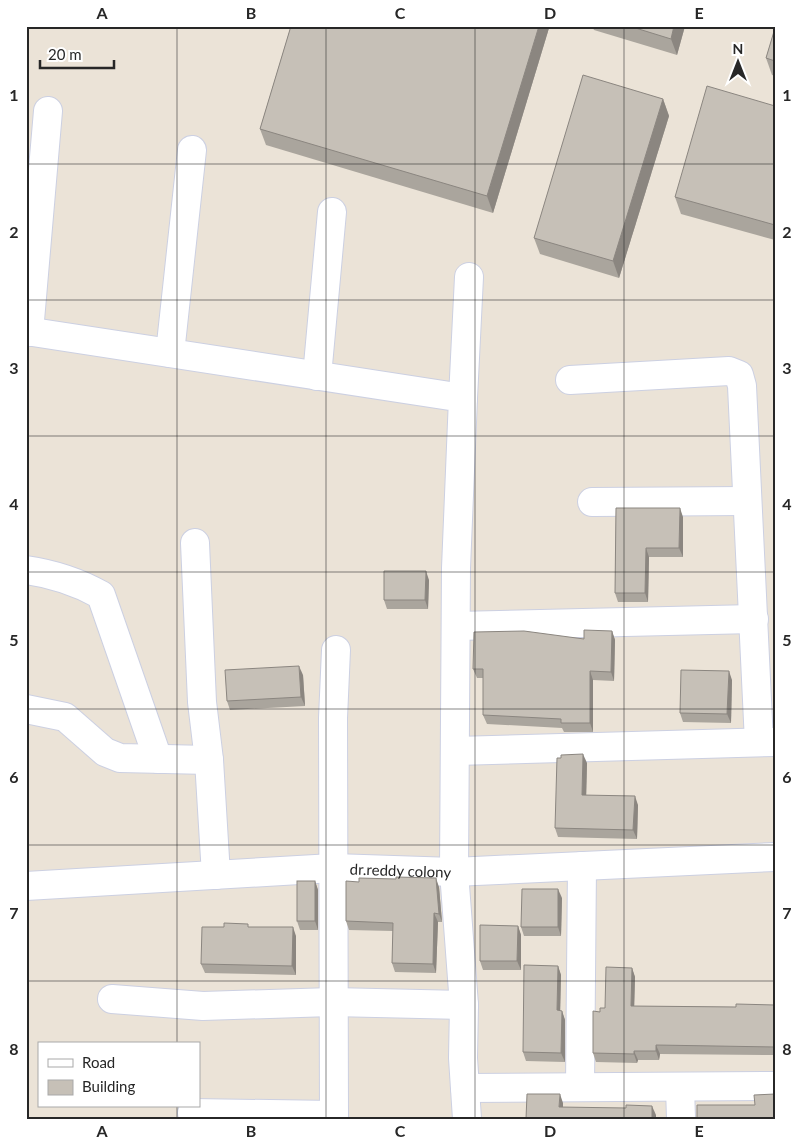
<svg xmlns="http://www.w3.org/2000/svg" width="801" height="1145" viewBox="0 0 801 1145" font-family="Lato,sans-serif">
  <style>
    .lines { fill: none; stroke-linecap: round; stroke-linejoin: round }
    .minor-casing { stroke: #ccd0e2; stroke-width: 30 }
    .minor { stroke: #fff; stroke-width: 28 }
    .wall { fill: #aaa59d }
    .shaded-wall { fill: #8b8680 }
    .building { fill: #c6c0b7; stroke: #8b8680 }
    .grid { fill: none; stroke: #272727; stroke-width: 1; stroke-opacity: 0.55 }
    .labels { text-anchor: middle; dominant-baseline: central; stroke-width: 4; stroke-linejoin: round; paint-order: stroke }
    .street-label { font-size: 15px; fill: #272727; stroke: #fff }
    .neatline { fill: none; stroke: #272727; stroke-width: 2 }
    .grid-label { font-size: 16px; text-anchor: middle; font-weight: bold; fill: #272727 }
  </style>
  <rect width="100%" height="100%" fill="#ebe3d7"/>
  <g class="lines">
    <defs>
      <g id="minor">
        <path d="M26,331L463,398L456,568L454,872L464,1005L463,1058L467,1119"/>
        <path d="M29,332L48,111"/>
        <path d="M170,353L192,150"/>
        <path d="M317,376L332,212"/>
        <path d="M570,380L729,371L739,375L742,386L759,742"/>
        <path d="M463,398L469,277"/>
        <path d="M592,502L747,501"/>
        <path d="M195,543L202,702L209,760"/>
        <path d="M26,570C54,574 76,581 101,595L158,759"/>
        <path d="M456,626L754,619"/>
        <path d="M26,709L65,717L105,752L120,758L209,760L216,875"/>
        <path d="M456,751L775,742"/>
        <path id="s1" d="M26,886L333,868L454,872L775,857"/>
        <path d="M112,999L203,1006L332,1002L464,1005"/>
        <path d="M580,1087L582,866"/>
        <path d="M680,1087L681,1119"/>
        <path d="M465,1088L775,1086"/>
        <path d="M192,1113L334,1115"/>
        <path d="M334,1119L333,718L336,650"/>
      </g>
    </defs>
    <!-- minor casing -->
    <use href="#minor" class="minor-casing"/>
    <!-- minor -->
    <use href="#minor" class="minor"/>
  </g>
  <!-- wall -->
  <g class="wall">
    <path d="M291,26H548L549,28L493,213L266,145L260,129Z"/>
    <path d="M592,26H685L677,55L594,30Z"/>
    <path d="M775,28V76L772,75L766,58Z"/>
    <path d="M663,99L669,116L619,278L540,254L534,238Z"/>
    <path d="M775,106V240L681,214L675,197Z"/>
    <path d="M616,508L683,517V557H649L648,602H618L615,593Z"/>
    <path d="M429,580L428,609H387L384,600Z"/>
    <path d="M612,631L615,640L614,681L593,680V732H564L562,728L487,724L483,715V678H477L473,669Z"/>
    <path d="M303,675L305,706L230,710L227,701Z"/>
    <path d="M732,680L731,723L683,722L680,713Z"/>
    <path d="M587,763L586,795L638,805L637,839L558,837L555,828Z"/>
    <path d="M315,881L318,890V930H300L297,921Z"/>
    <path d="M359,882L439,887L442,922H438L436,973L395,972L392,963L393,931L349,930L346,921Z"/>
    <path d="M562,898L561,936H524L521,927Z"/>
    <path d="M518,926L521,935V970H483L480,961Z"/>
    <path d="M249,927L296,936V975L205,973L201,964Z"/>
    <path d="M558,966L561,975L560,1011H562L565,1020V1062L526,1061L523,1052Z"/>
    <path d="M632,968L635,977L634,1006L736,1007L775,1005V1055L660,1054L659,1060H638L637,1063L596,1062L593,1053L600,1012L605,1008Z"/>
  </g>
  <!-- shaded-wall -->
  <g class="shaded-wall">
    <path d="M539,26H548L549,28L493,213L487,196Z"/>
    <path d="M674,26H685L677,55L671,39Z"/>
    <path d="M663,99L669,116L619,278L613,261Z"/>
    <path d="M680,508L683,517V557L679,548Z"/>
    <path d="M646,548L649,557L648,602L645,593Z"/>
    <path d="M426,571L429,580L428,609L425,600Z"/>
    <path d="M612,631L615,640L614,681L611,672Z"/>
    <path d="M299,666L303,675L305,706L301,697Z"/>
    <path d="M590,671L593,680V732L590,723Z"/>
    <path d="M729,671L732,680L731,723L727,714Z"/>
    <path d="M583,754L587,763L586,804L582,795Z"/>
    <path d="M635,796L638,805L637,839L633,830Z"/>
    <path d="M436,878L439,887L442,922L439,914Z"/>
    <path d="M315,881L318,890V930L315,921Z"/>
    <path d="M558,889L562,898L561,936L558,927Z"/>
    <path d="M434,913L438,922L436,973L433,964Z"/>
    <path d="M518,926L521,935V970L517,961Z"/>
    <path d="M293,927L296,936V975L292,966Z"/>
    <path d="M558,966L561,975L560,1019L557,1010Z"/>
    <path d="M632,968L635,977L634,1015L631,1006Z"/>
    <path d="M562,1011L565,1020V1062L561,1053Z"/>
    <path d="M656,1045L660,1054L659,1060L656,1051Z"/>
    <path d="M634,1051L638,1060L637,1063L634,1054Z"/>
    <path d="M560,1094L563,1103V1116L559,1107Z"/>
    <path d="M652,1106L656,1115V1119H652Z"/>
  </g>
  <!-- building -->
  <g class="building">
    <path d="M291,26H539L487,196L260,129Z"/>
    <path d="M629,26H674L671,39Z"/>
    <path d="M775,28V61L766,58Z"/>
    <path d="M583,75L663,99L613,261L534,238Z"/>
    <path d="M707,86L775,106V225L675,197Z"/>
    <path d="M616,508H680L679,548H646L645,593H615Z"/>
    <path d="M384,571H426L425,600H384Z"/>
    <path d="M584,630L612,631L611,672L590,671V723H561V719L483,715V669H473L474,632L524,631L584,639Z"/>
    <path d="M299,666L301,697L227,701L225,670Z"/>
    <path d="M681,670L729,671L727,714L680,713Z"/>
    <path d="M583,754L582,795L635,796L633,830L555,828L557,758H561V755Z"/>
    <path d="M396,877L436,878L439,914L434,913L433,964L392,963L393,923L346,921V881L359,882V878L396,879Z"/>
    <rect x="297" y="881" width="18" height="40"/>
    <path d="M522,889H558V927H521Z"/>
    <path d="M224,923L248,924V927H293L292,966L201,964L202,927H224Z"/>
    <path d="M480,925L518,926L517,961H480Z"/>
    <path d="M524,965L558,966L557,1010L562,1011L561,1053L523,1052Z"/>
    <path d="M606,967L632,968L631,1006L736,1007V1004L775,1005V1047L656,1045V1051H634V1054L593,1053V1011L600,1012V1008H605Z"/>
    <path d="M527,1094H560L559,1107L626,1108V1105L652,1106V1119H526Z"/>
    <path d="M775,1094V1119H697V1105H755L754,1095Z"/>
  </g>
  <!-- grid -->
  <path class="grid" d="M177,26V1044M326,26V1119M475,26V1119M624,26V1119M26,164H775M26,300H775M26,436H775M26,572H775M26,709H775M26,845H775M26,981H775M177,1106V1119"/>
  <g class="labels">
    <!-- street labels -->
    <g class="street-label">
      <text stroke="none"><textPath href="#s1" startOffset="375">dr.reddy colony</textPath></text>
    </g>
  </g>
  <!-- border -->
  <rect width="801" height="1145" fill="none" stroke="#ffffff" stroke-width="55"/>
  <!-- legend -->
  <rect x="38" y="1042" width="162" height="65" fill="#ffffff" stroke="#a9a9a9"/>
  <rect x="48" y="1059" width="25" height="8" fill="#ffffff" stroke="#a9a9a9"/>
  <text x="82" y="1068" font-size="15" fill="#272727">Road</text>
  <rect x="48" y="1080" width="25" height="15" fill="#c6c0b7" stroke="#a9a9a9"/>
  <text x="82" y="1092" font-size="15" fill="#272727">Building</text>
  <!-- north arrow -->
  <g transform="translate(738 62)" stroke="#ffffff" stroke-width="4" paint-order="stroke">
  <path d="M0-4L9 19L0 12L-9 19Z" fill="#272727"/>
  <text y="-8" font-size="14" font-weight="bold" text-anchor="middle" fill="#272727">N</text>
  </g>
  <!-- scale -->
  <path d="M40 60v8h74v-8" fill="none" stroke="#272727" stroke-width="2.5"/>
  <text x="48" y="60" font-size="15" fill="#272727" stroke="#ffffff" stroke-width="4" paint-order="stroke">20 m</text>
  <rect x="28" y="28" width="746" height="1090" class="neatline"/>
  <g class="grid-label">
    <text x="102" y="19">A</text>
    <text x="251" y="19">B</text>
    <text x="400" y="19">C</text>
    <text x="550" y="19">D</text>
    <text x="699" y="19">E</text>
    <text x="14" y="101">1</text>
    <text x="787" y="101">1</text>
    <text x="14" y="238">2</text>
    <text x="787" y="238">2</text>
    <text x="14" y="374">3</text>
    <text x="787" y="374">3</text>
    <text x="14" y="510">4</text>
    <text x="787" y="510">4</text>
    <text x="14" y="646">5</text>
    <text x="787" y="646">5</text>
    <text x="14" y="783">6</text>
    <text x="787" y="783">6</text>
    <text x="14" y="919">7</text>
    <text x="787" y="919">7</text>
    <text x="14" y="1055">8</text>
    <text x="787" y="1055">8</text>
    <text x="102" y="1137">A</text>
    <text x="251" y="1137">B</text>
    <text x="400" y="1137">C</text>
    <text x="550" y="1137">D</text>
    <text x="699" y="1137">E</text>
  </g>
</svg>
